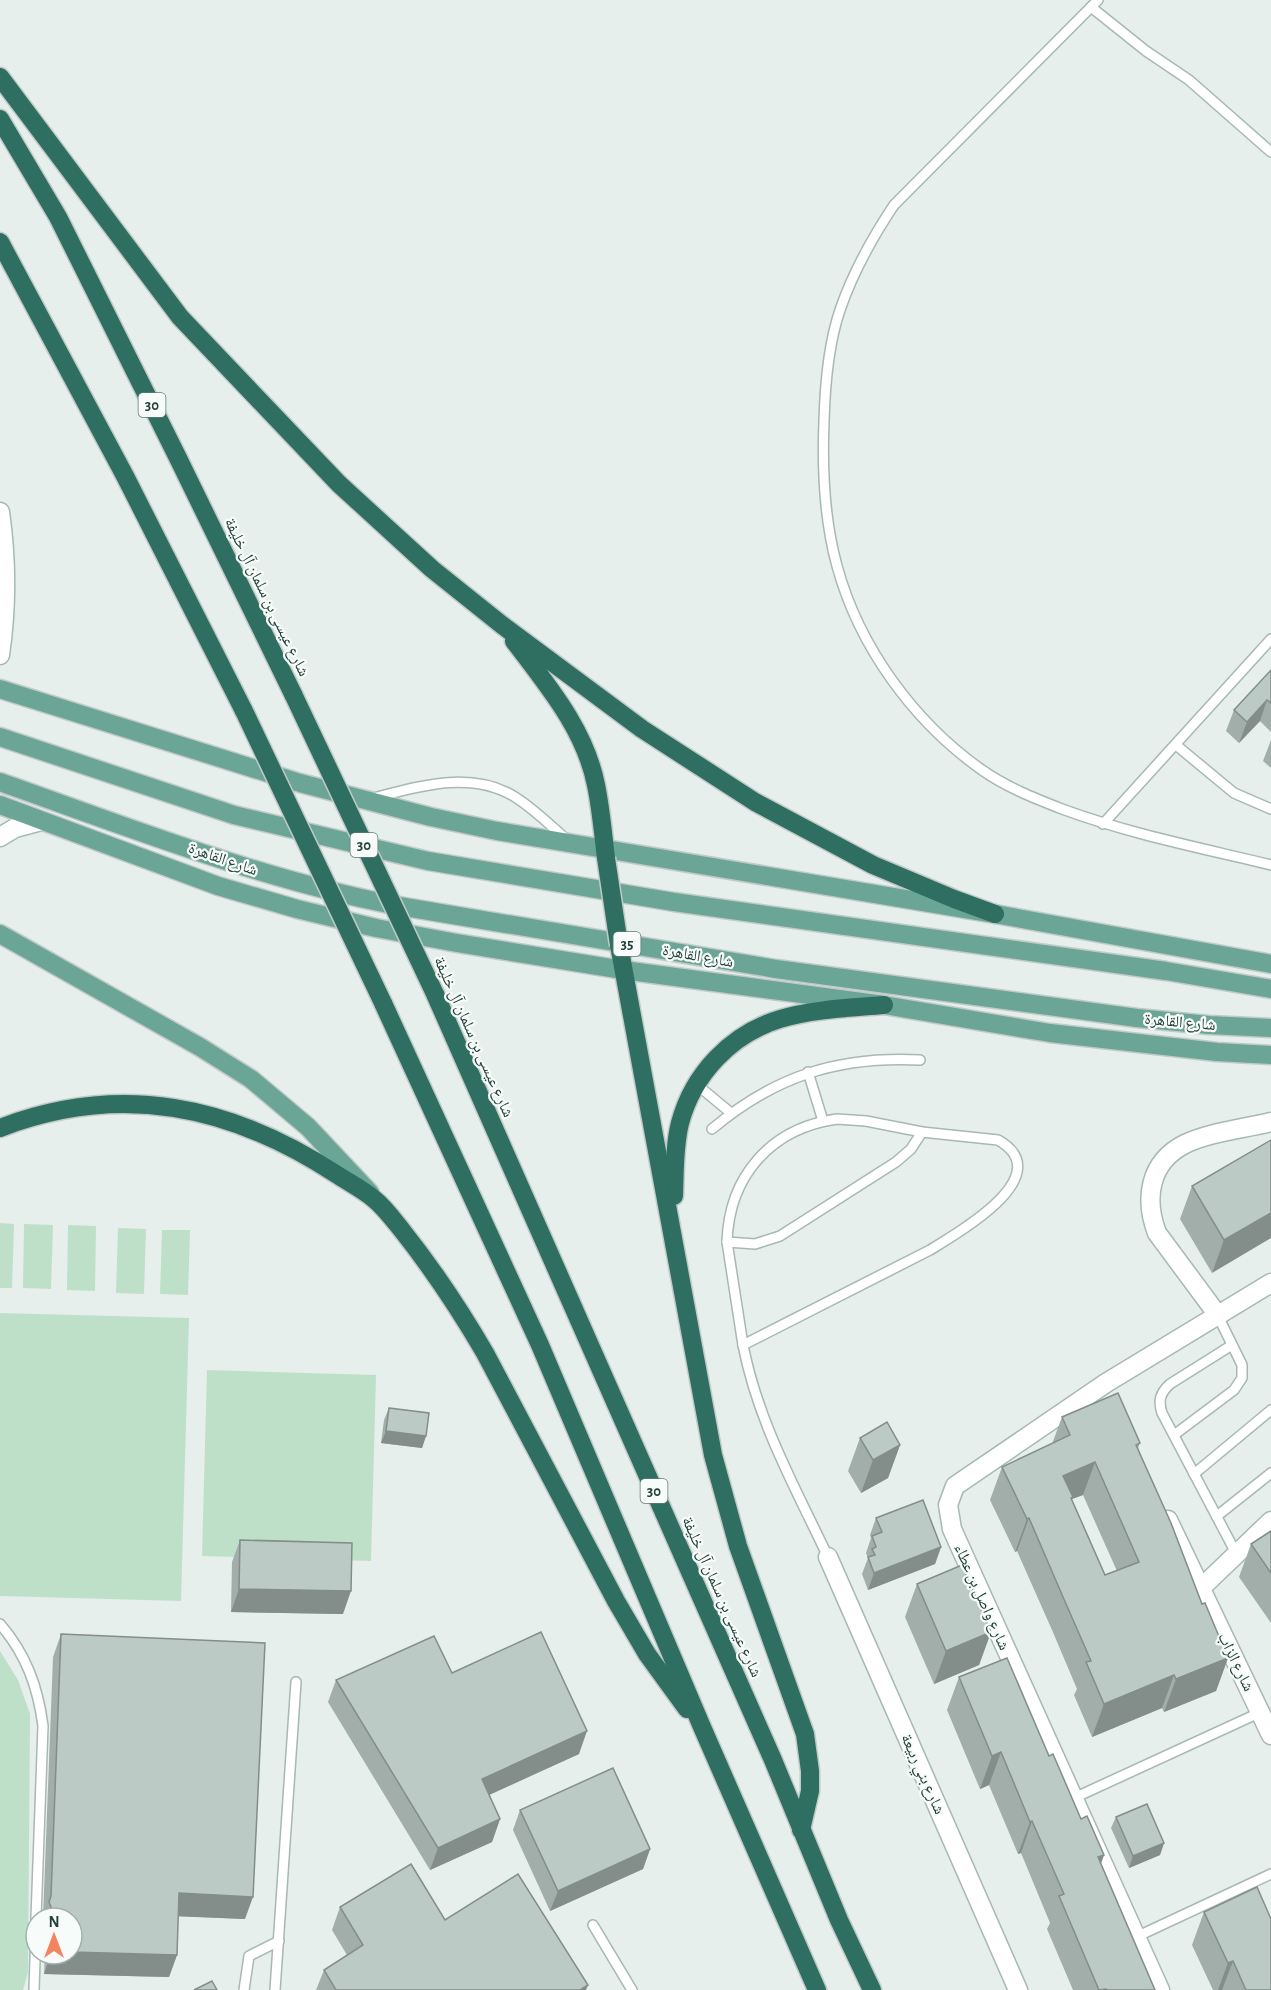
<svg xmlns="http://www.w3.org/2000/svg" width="1271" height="1990" viewBox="0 0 1271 1990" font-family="'Alegreya Sans','Noto Naskh Arabic',sans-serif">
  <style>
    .grass { fill: #bfe0c8 }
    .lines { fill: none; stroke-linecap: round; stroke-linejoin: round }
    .service-casing { stroke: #a8b8b2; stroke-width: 12 }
    .minor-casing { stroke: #a8b8b2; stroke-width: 21 }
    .secondary-casing { stroke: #a4bbb3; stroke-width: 21 }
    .primary-casing { stroke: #c2cac8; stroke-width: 21 }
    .motorway-casing { stroke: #c2cac8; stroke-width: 21 }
    .service { stroke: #fff; stroke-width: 9 }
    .minor { stroke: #fff; stroke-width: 18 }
    .secondary { stroke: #fff; stroke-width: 18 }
    .primary { stroke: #6aa596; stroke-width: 18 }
    .motorway { stroke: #2f6f62; stroke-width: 18 }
    .motorway-bridge-casing { stroke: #c2cac8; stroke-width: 21; stroke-linecap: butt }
    .motorway-bridge { stroke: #2f6f62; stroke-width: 18 }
    .wall { fill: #a1aea9; fill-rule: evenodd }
    .shaded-wall { fill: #838d89 }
    .building { fill: #bbcac4; stroke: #838d89; stroke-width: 1.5; fill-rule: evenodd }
    .labels { text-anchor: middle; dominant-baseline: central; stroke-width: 4.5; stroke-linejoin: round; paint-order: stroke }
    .shield { fill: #f7fbf9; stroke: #637a73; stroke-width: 1.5 }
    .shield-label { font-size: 15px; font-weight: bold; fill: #24423a }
    .street-label { font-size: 16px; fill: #24423a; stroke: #f7fbf9 }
  </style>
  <rect width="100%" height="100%" fill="#e6efeb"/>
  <!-- grass -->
  <g class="grass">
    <path d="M0,1223L14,1224L12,1288H0Z"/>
    <path d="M24,1224L53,1225L51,1289L23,1288Z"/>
    <path d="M68,1225L96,1226L95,1291L67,1290Z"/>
    <path d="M118,1228L146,1229L144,1294L116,1293Z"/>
    <path d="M162,1230H190L188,1295L160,1294Z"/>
    <path d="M0,1313L189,1318L181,1601L0,1596Z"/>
    <path d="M207,1370L376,1375L371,1561L202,1556Z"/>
    <path d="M0,1651L18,1680L30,1714L28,1972L23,1990H0Z"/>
  </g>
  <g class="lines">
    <defs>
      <g id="service">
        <path d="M1098,0L894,205C872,238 853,272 840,310C828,345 825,384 824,421C822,470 824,519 837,566C859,647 914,722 982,770C1006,787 1034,798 1062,809C1130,834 1201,848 1271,865"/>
        <path d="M1091,7L1146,51L1189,80L1271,152"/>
        <path d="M1176,745L1234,793L1271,809"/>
        <path d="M374,798C419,786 472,770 515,797C534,809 550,825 566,839"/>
        <path d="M1103,824L1271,639"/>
        <path d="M808,1072L823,1121"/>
        <path d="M696,1084L731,1113"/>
        <path d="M837,1119L866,1121L922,1132L998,1140C1060,1175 958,1233 930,1250L743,1345L727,1242C729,1176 771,1128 837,1119Z"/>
        <path d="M712,1129C775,1076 838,1056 920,1060"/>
        <path d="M727,1242L755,1244L780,1236L896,1162L911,1149L922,1132"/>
        <path d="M743,1345C758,1422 795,1487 828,1557"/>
        <path d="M1232,1345L1170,1384C1160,1393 1158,1401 1162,1413L1237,1555"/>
        <path d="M1174,1435L1234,1390L1242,1378V1365L1217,1314"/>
        <path d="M1194,1474L1271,1410"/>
        <path d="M1217,1516L1271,1473"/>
        <path d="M0,1624C26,1654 38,1687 43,1726L36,1918"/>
        <path d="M1074,1798L1261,1712"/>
        <path d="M593,1925L632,1990"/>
        <path d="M1136,1937L1271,1874"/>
        <path d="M34,1990L36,1929"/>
        <path d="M244,1990L249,1956L279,1941"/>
        <path d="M275,1990L296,1682"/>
      </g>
      <g id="minor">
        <path d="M1217,1314L1157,1233C1144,1199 1149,1162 1185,1144C1210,1132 1243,1129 1271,1122"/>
        <path d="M1168,1520L1271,1735"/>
        <path d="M828,1557L1018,1990"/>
        <path d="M1200,1589L1271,1521"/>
        <path d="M1160,1990L952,1529L948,1505L955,1486L1106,1383L1271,1283"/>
      </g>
      <g id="secondary">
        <path d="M0,512C7,561 7,607 0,655"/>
        <path d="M0,837L15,828L41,821"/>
      </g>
      <g id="primary">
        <path d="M0,689L300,783L431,817L497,831L995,914L1271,964"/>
        <path d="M0,737L234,815L428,861L674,902L1166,971L1271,989"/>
        <path d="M0,782C130,828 258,878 393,905L776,969L1137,1018L1209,1025L1271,1028"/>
        <path d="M0,805L218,886L297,909L376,928L457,943L623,970L884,1005L1050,1033L1217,1052L1271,1055"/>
        <path d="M0,934L200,1047L251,1079L308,1127L370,1193"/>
      </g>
      <g id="motorway">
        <path d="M0,77L180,317L339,484L432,569L502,625L642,729L755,802L873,865L954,899L995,914"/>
        <path d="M0,119L58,217L178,458L294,696"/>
        <path d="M0,242L125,476L244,711"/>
        <path d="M514,641C547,685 585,729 596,785C601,809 603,834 606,858"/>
        <path d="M619,945L713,1455L738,1546L805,1734L810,1771V1791L801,1830"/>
        <path d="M435,994L773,1760L839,1920L872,1990"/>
        <path d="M383,1003L540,1345L702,1727L817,1990"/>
        <path d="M0,1128C120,1082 230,1105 336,1174C348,1182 362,1189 374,1199C384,1207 393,1219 401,1229C432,1268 460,1310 485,1353L616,1601L647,1654L687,1709"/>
        <path d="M674,1196C675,1172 674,1147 680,1123C693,1074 731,1034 780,1019C813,1009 850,1008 884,1005"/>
      </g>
    </defs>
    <!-- service casing -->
    <use href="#service" class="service-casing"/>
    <!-- minor casing -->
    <use href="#minor" class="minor-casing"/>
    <!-- secondary casing -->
    <use href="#secondary" class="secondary-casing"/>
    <!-- primary casing -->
    <use href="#primary" class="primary-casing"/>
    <!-- motorway casing -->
    <use href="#motorway" class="motorway-casing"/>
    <!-- service -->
    <use href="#service" class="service"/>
    <!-- minor -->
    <use href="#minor" class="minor"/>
    <!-- secondary -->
    <use href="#secondary" class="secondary"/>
    <!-- primary -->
    <use href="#primary" class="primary"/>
    <!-- motorway -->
    <use href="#motorway" class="motorway"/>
    <defs>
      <g id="motorway-bridge">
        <path d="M294,696L435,994"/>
        <path d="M244,711L383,1003"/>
        <path d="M606,858L619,945"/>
      </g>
    </defs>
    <!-- motorway-bridge casing -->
    <use href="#motorway-bridge" class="motorway-bridge-casing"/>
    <!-- motorway-bridge -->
    <use href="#motorway-bridge" class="motorway-bridge"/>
  </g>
  <!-- wall -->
  <g class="wall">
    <path d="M1271,670V732L1260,721L1239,743L1226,731L1234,710Z"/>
    <path d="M1271,740V768L1263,761Z"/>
    <path d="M1271,1140L1212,1273L1180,1219L1192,1186Z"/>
    <path d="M389,1408L426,1436L422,1448L381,1443L384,1420Z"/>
    <path d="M1062,1417L1140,1443L1138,1448L1202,1604L1228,1658L1216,1691L1164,1712L1162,1708L1092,1737L1074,1695L1077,1689L1052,1630L1017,1551L1015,1552L990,1500L1002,1467L1052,1444ZM1083,1495L1117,1571L1105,1575L1072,1501V1499Z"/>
    <path d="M860,1438L900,1445L888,1478L861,1493L848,1471Z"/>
    <path d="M876,1518L941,1547L935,1564L868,1590L862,1574L868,1558L866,1553L871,1538L870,1535Z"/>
    <path d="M1271,1531V1623L1239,1577L1251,1544Z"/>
    <path d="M240,1540L343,1614L231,1612L232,1562Z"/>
    <path d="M917,1584L991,1632L979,1665L934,1684L905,1617Z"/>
    <path d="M61,1634L245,1919L178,1916L177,1955L169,1977L44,1974L45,1954H72V1918H43L53,1657Z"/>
    <path d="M452,1673L579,1754L489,1794L500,1819L492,1842L430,1870L328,1702L336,1680Z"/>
    <path d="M959,1677L1049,1756L1081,1819L1104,1855L1101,1863L1155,1990H1073L1047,1929L1050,1923L1021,1853L1018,1854L989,1785L980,1789L947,1710Z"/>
    <path d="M520,1810L650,1849L643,1869L550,1911L513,1830Z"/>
    <path d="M1116,1817L1164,1843L1160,1855L1129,1868L1111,1828Z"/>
    <path d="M340,1907L445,1920L586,1990H316L324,1970L347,1955L332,1930Z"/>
    <path d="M1204,1912L1271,1990H1213L1192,1945Z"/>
  </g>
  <!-- shaded-wall -->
  <g class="shaded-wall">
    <path d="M1267,700L1260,721L1239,743L1247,722Z"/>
    <path d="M1271,1213V1238L1212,1273L1224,1240Z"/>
    <path d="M386,1431L426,1436L422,1448L381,1443Z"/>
    <path d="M900,1445L888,1478L861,1493L873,1460Z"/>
    <path d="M1095,1462L1083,1495L1072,1499L1061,1530L1063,1476Z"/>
    <path d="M1029,1518L1017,1551L1015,1552L1027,1519Z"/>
    <path d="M941,1547L935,1564L868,1590L874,1573Z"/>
    <path d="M239,1589L351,1591L343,1614L231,1612Z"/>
    <path d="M991,1632L979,1665L934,1684L946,1651Z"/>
    <path d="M1228,1658L1216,1691L1164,1712L1176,1679Z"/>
    <path d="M1174,1675L1162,1708L1092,1737L1104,1704Z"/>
    <path d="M587,1731L579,1754L474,1802L482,1779Z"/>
    <path d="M1001,1752L989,1785L980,1789L992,1756Z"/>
    <path d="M500,1819L492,1842L430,1870L438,1848Z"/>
    <path d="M1032,1821L1021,1853L1018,1854L1030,1822Z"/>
    <path d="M1164,1843L1160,1855L1129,1868L1133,1856Z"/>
    <path d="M650,1849L643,1869L550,1911L558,1891Z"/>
    <path d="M1104,1855L1092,1888L1098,1857Z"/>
    <path d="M179,1893L253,1897L245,1919L170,1916Z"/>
    <path d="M72,1952L177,1955L169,1977L44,1974L51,1954H72Z"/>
    <path d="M1233,1961L1222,1990H1218L1228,1963Z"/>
    <path d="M588,1985L586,1990H580Z"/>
  </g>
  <!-- building -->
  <g class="building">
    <path d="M1271,670V703L1267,700L1247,722L1234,710Z"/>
    <path d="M1271,1140V1213L1224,1240L1192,1186Z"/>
    <path d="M1118,1393L1140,1443L1136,1445L1171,1523L1202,1604L1205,1603L1228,1658L1176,1679L1174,1675L1104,1704L1086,1662L1091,1661L1063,1597L1029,1518L1027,1519L1002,1467L1070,1435L1062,1417ZM1095,1462L1139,1562L1105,1575L1071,1498L1073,1497L1063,1476Z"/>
    <path d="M389,1408L429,1413L426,1436L386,1431Z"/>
    <path d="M887,1422L900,1445L873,1460L860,1438Z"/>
    <path d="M923,1500L941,1547L874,1573L868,1557L875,1555L872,1549L876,1547L872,1536L882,1532L876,1518Z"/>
    <path d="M1271,1531V1573L1251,1544Z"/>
    <path d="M240,1540L352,1543L351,1591L239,1589Z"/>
    <path d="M962,1565L991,1632L946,1651L917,1584Z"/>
    <path d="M541,1632L587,1731L482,1779L500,1819L438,1848L336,1680L434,1636L452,1673Z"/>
    <path d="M61,1634L265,1643L253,1897L179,1893L177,1955L72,1952V1918H51V1907L49,1902L51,1896Z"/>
    <path d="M1007,1658L1049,1756L1053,1754L1081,1819L1087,1816L1104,1855L1098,1857L1155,1990H1107L1106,1989L1099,1990L1059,1896L1064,1894L1032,1821L1030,1822L1001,1752L992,1756L959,1677Z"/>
    <path d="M613,1768L650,1849L558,1891L520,1810Z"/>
    <path d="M1147,1804L1164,1843L1133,1856L1116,1817Z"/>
    <path d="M411,1864L445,1920L518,1874L588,1985L580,1990H336L324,1970L363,1945L340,1907Z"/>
    <path d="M1257,1887L1271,1919V1990H1246L1233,1961L1228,1963L1204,1912Z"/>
    <path d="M212,1981L217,1990H194Z"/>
  </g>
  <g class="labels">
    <!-- shield labels -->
    <g class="shield">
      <rect x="138.5" y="393" width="27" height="24" rx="4.5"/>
      <rect x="350.5" y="833" width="27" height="24" rx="4.5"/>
      <rect x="613.5" y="932" width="27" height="24" rx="4.5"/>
      <rect x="640.5" y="1479" width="27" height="24" rx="4.5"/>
    </g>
    <g class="shield-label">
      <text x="152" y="405">30</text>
      <text x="364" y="845">30</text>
      <text x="627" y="944">35</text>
      <text x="654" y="1491">30</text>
    </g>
    <!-- street labels -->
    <g class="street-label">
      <text transform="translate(267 597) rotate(64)">شارع عيسى بن سلمان آل خليفة</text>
      <text transform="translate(223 859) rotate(19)">شارع القاهرة</text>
      <text transform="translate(698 956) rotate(10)">شارع القاهرة</text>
      <text transform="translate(1180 1022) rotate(5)">شارع القاهرة</text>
      <text transform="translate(474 1037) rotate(66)">شارع عيسى بن سلمان آل خليفة</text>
      <text transform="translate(722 1597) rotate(66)">شارع عيسى بن سلمان آل خليفة</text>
      <text transform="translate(982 1597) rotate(66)">شارع واصل بن عطاء</text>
      <text transform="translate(1236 1662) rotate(64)">شارع الزاب</text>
      <text transform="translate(923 1774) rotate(66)">شارع بني ربيعة</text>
    </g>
  </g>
  <!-- north arrow -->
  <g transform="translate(54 1936)"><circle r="28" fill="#f7fbf9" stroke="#a3b1ad" stroke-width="1.5"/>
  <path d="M0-4.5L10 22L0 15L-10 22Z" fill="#f4845f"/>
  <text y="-9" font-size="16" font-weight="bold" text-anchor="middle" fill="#24423a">N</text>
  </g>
</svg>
